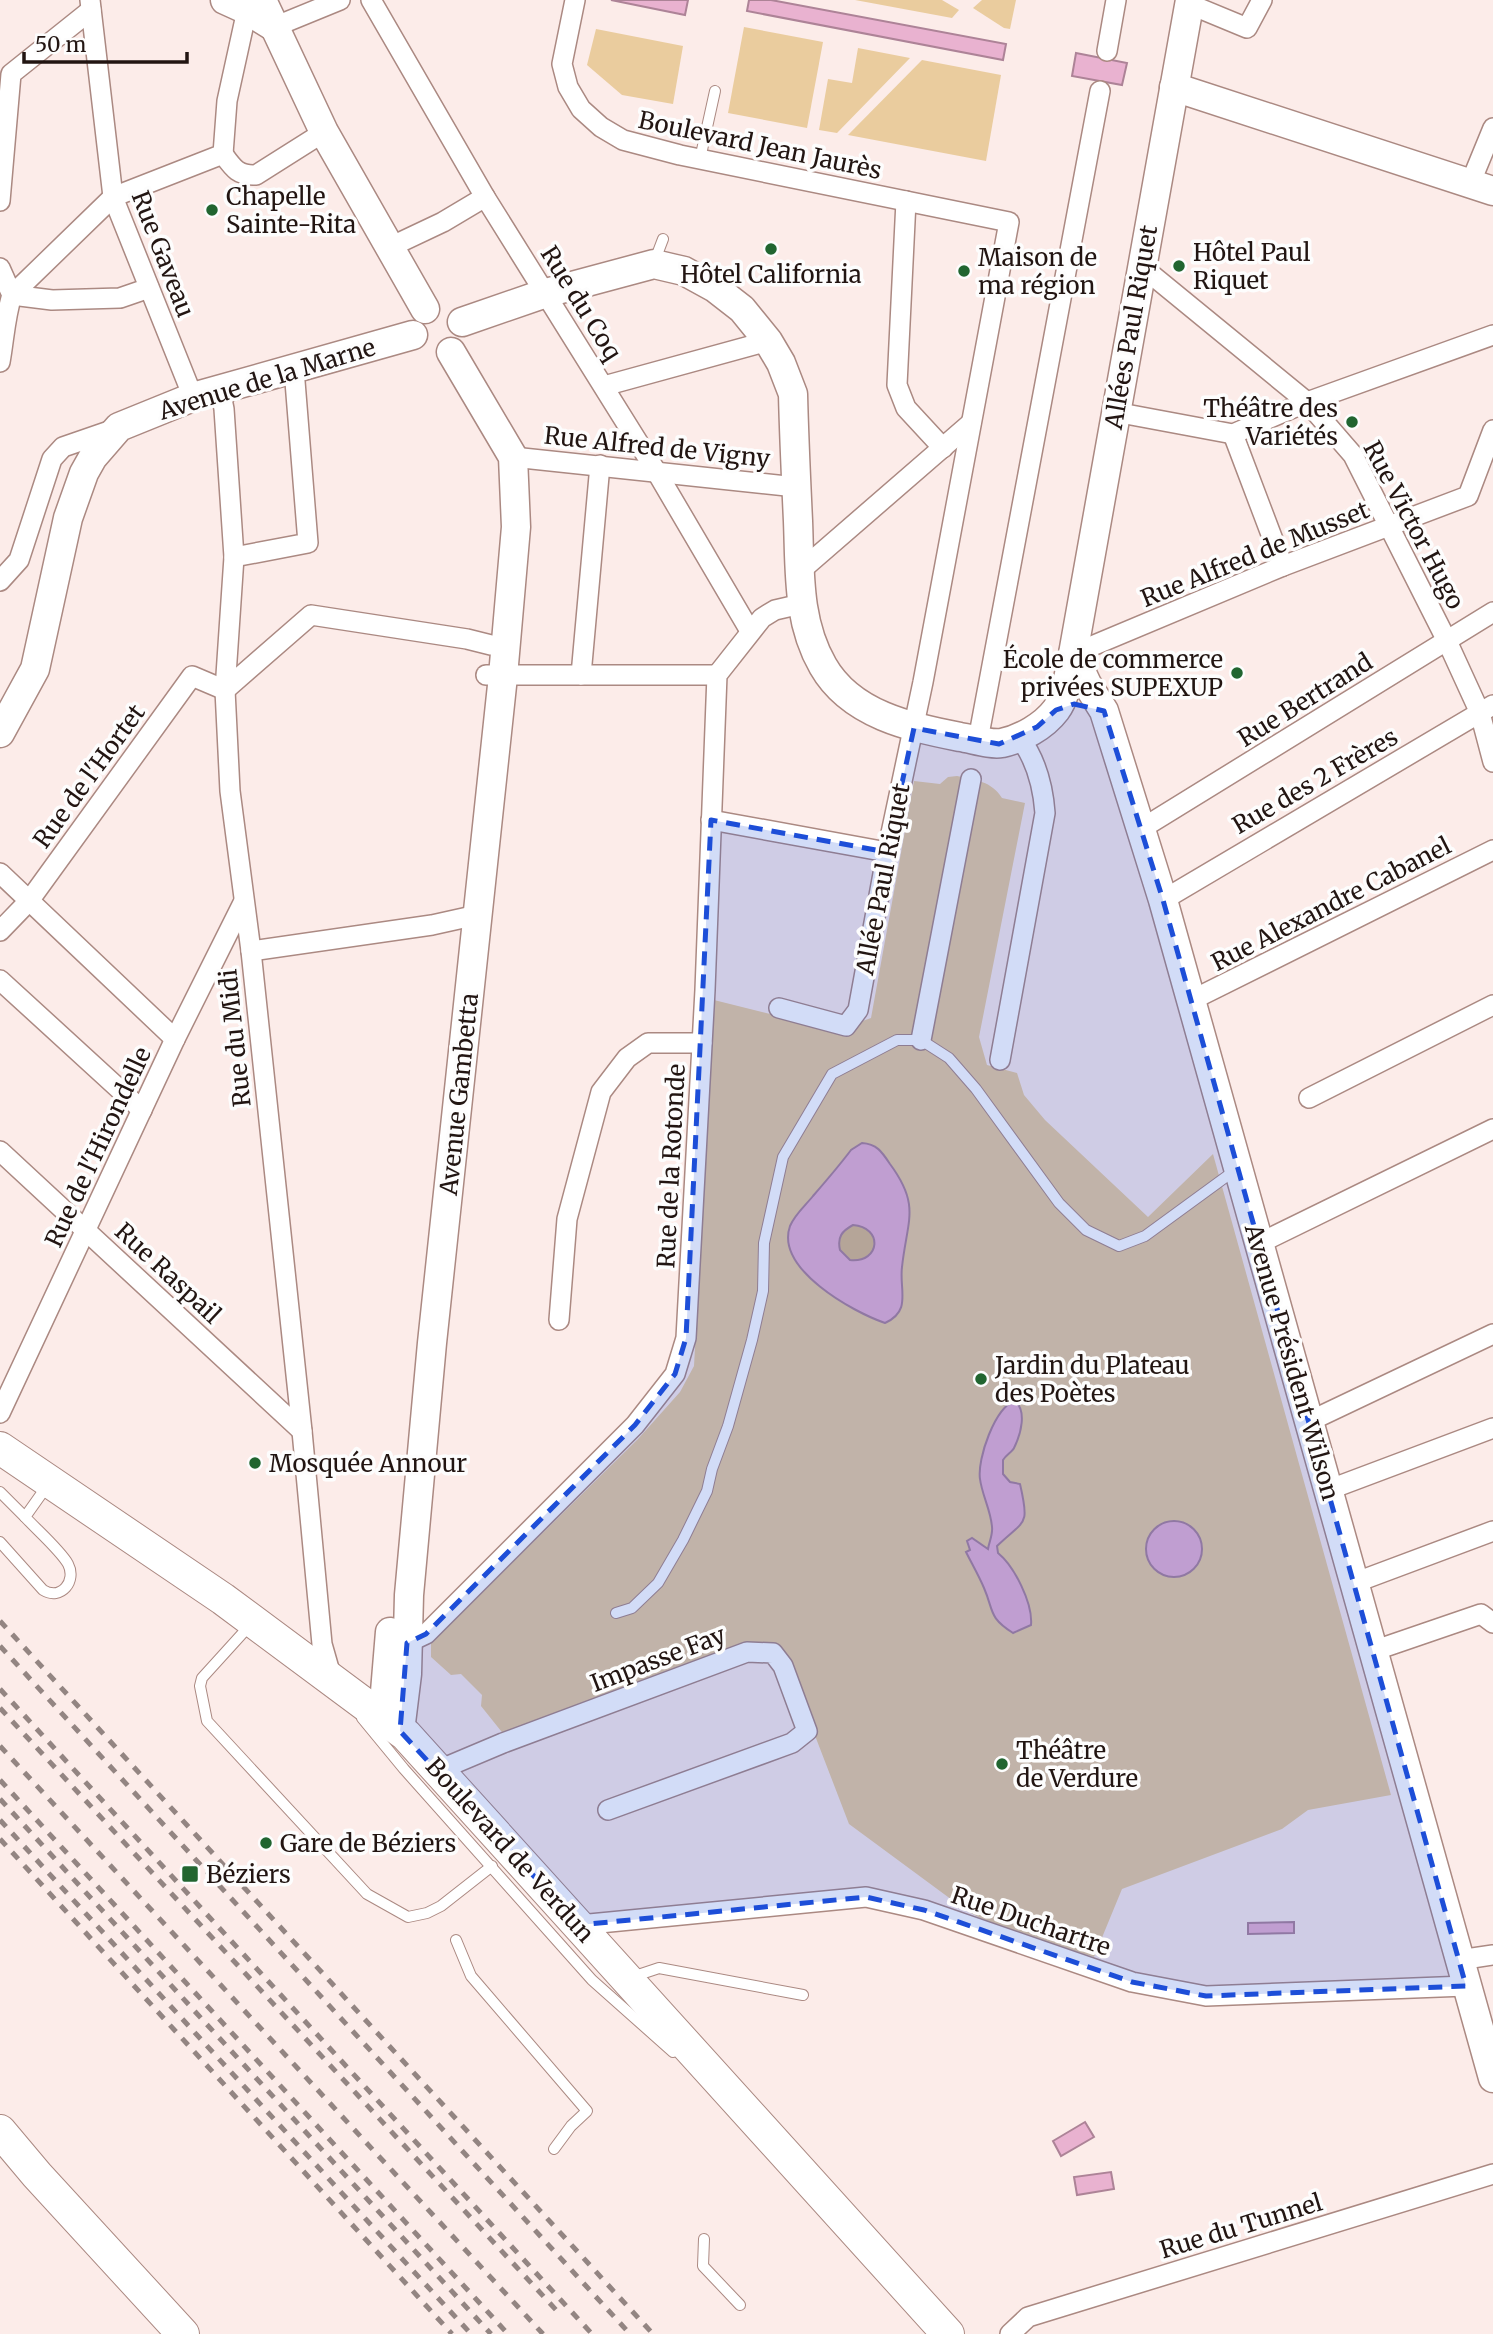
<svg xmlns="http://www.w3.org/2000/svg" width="1493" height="2334" viewBox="0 0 1493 2334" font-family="Merriweather,serif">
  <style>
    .green { fill: #eacc9e }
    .forest { fill: #dbbb89 }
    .water { fill: #e9b2d0; stroke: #ad8397; stroke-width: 2; fill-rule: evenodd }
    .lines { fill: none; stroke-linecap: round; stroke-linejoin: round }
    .lane-casing { stroke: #ab8982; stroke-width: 12 }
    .street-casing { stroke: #ab8982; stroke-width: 22 }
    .secondary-casing { stroke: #ab8982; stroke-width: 31 }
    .primary-casing { stroke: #ab8982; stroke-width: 34 }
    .lane { stroke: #fff; stroke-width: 10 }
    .street { stroke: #fff; stroke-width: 19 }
    .secondary { stroke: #fff; stroke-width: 28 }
    .primary { stroke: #fff; stroke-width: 32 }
    .rail { stroke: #938582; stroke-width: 5; stroke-dasharray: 9 9; stroke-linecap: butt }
    .marked { fill: #1d4ed8; fill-opacity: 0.2; stroke: #1d4ed8; stroke-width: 5; stroke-dasharray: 14 9; stroke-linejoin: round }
    .poi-dot { fill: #216530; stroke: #fdfdfd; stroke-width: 2.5 }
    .labels { text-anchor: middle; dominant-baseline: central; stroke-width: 7; stroke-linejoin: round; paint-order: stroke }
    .street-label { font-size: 24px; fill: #221512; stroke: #fdfdfd }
    .poi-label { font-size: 24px; fill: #221512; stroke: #fdfdfd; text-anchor: start }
  </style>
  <rect width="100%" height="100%" fill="#fcece9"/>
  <!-- green -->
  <g class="green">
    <path d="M855,0H942L959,10L952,18Z"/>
    <path d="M982,0H1016L1010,29L1004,28L973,8Z"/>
    <path d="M744,27L823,42L807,128L728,113Z"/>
    <path d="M596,29L683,46L673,104L622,95L587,65Z"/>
    <path d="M858,48L910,58L837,133L819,130L828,79L852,83Z"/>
    <path d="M922,60L1001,75L986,161L848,135Z"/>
    <path d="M957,776C976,780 991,781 1002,798L1025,803L979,1037L987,1065L1017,1073L1024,1095L1045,1120L1148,1217L1213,1154L1391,1795L1308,1810L1282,1829L1122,1889L1094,1957L997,1927L967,1911L849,1824L789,1668L790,1658L772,1644L505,1736L481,1706L482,1695L461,1674L451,1675L431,1657V1643L638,1439L680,1392L694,1366L714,1000L851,1034L854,1024L871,1018L914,781L940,784L948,777Z"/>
  </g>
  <!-- forest -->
  <circle class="forest" cx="856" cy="1243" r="18"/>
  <!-- water -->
  <g class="water">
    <path d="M611,0H688L685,15Z"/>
    <path d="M749,0H771L1006,44L1003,60L747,11Z"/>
    <path d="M1076,53L1127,63L1122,85L1072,76Z"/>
    <path d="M862,1143C877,1144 882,1152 890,1164C921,1206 907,1220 902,1267C899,1290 912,1311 885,1323C853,1312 775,1269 790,1226C795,1214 805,1206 813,1196C826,1181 839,1166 851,1150ZM853,1225C883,1227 881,1263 850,1260L840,1250C837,1237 842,1231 853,1225Z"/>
    <path d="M1015,1401C1027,1411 1021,1434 1014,1448C1012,1452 1006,1455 1003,1460V1474L1010,1482L1020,1484C1030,1527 1025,1519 997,1546L998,1553C1014,1566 1033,1603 1031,1625L1013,1633C988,1617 994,1611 984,1588C979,1576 972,1564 966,1552L970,1550L967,1541L972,1538L988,1549C989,1542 993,1535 992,1527C991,1511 982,1495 980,1479C977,1459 995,1407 1015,1401Z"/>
    <circle cx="1174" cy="1549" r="28"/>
    <path d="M1294,1922V1933L1248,1934V1923Z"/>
    <path d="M1085,2122L1094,2137L1061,2156L1053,2141Z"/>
    <path d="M1111,2172L1114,2189L1077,2195L1074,2177Z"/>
  </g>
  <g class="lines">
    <defs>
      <g id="lane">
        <path d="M700,159L715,91"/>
        <path d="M655,260L663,239"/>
        <path d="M0,1492L25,1517"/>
        <path d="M0,1542L43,1590C61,1601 77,1581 68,1564C61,1551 36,1529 25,1517L47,1486"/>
        <path d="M616,1613L632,1608L658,1583L683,1540L707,1491L712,1469L728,1426L752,1340L763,1291L764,1243L783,1157L832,1074L897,1040H921L949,1058L976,1089L1059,1203L1086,1230L1119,1246L1145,1236L1234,1171"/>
        <path d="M251,1624L202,1678L200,1686L207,1721L367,1894L408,1917L427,1913L441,1906L492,1866"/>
        <path d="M362,1718L404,1769L592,1980L673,2052"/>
        <path d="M456,1940L471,1976L587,2111L571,2126L554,2149"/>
        <path d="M632,1977L659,1968L803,1995"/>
        <path d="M704,2239L703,2266L740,2305"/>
      </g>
      <g id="street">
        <path d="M90,0L113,197L193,397"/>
        <path d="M371,0L485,197L656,471L750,631"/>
        <path d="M575,0L562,64L568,87L581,109L601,127L623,140L680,155L1009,222L923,682L887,852L858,1010L846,1026L779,1008"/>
        <path d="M1189,4L1247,28L1262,0"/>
        <path d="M274,27L340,0"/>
        <path d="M1107,51L1116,0"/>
        <path d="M223,154C233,168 238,176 256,175L324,132"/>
        <path d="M1470,184L1493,128"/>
        <path d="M0,201L11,74L91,10"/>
        <path d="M906,201L897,385L906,408L943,448"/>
        <path d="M388,248L443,222L485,197"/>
        <path d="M1141,266L1307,402L1353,455L1447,641L1480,713L1493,762"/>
        <path d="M0,268L12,295"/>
        <path d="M12,295L52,300L120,298L149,288"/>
        <path d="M0,362C4,340 5,317 12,295L113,197L223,154L227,101L247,10"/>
        <path d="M604,386L768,341"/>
        <path d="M220,389L224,409L234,557L225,690L230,791L251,951L302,1431L322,1644L332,1679"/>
        <path d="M1115,412L1233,434L1307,402L1493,335"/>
        <path d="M1233,434L1283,566"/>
        <path d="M513,457L796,487"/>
        <path d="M234,557L308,543L294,369"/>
        <path d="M798,573L971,423"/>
        <path d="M0,581L19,560L52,459L63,447L118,428"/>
        <path d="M1073,654L1283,566L1468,496L1493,430"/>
        <path d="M486,675H717"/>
        <path d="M581,675L600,465"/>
        <path d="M225,690L311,615L467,639L491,645"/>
        <path d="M978,740L1100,91"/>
        <path d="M711,820L887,852"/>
        <path d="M1141,829L1493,612"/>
        <path d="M0,873L175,1039"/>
        <path d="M1163,900L1493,705"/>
        <path d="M0,931L29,901L192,676L225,690"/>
        <path d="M251,951L432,925L477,915"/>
        <path d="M0,980L142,1110"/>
        <path d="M1190,1001L1493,850"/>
        <path d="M921,1040L971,779"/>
        <path d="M1000,1060L1045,813C1043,786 1036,759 1019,737"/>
        <path d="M1309,1098L1493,1005"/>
        <path d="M0,1151L302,1431"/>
        <path d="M1260,1243L1493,1129"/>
        <path d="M559,1320L567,1219L601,1092L627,1058L648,1043H702"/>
        <path d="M0,1413L175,1039L243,903"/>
        <path d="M1310,1421L1493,1334"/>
        <path d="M1328,1490L1493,1428"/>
        <path d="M1354,1583L1493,1531"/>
        <path d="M398,1644L407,1643L426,1634L635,1425L675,1374L686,1338L705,990L717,675L762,618L775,610L801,604"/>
        <path d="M1373,1651L1481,1614L1493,1623"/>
        <path d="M439,1770L503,1743L747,1652L773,1653L783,1666L807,1731L792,1743L608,1810"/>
        <path d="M579,1925L866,1897L924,1910L1132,1982L1206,1996L1466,1986"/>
        <path d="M1459,1960L1493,1955"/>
        <path d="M1010,2334L1028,2317L1493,2174"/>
      </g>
      <g id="secondary">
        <path d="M225,0L247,10L274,27"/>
        <path d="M262,0L324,132L425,309"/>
        <path d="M1174,87L1493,191"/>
        <path d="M462,322L546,293L654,264L684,271L715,288L742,309L768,341L781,363L793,394C794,436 796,479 798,521C800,571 797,621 823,666C851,715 910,727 960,737C973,739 990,745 1002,743C1021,739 1044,726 1056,710C1067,695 1069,672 1073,654L1190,0"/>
        <path d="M1073,654L1087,684L1104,711L1163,900L1493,2078"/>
        <path d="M0,733L35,669L68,518L84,473L93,457L119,427L193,397L413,335"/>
        <path d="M383,1716L390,1632"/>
        <path d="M400,1731L407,1674L409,1595L432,1343L503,676L516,527L513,457L451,352"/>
      </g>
      <g id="primary">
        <path d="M0,1448L223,1599L406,1735L948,2334"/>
        <path d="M0,2131L37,2175L183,2334"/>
      </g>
    </defs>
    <!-- lane casing -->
    <use href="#lane" class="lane-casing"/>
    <!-- street casing -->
    <use href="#street" class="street-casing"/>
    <!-- secondary casing -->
    <use href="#secondary" class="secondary-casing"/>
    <!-- primary casing -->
    <use href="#primary" class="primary-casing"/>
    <!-- lane -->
    <use href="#lane" class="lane"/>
    <!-- street -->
    <use href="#street" class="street"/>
    <!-- secondary -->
    <use href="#secondary" class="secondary"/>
    <!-- primary -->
    <use href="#primary" class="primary"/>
    <!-- rail -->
    <g class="rail">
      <path d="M0,1621L653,2334"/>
      <path d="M0,1646L630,2334"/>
      <path d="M0,1689L592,2334"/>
      <path d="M0,1708L558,2312"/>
      <path d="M0,1746L543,2334"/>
      <path d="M0,1780L508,2334"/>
      <path d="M0,1799L491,2334"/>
      <path d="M0,1820L471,2334"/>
      <path d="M0,1839L452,2334"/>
    </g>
  </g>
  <!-- marked area -->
  <path class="marked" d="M1074,704L1104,711L1163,900L1466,1986L1206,1996L1132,1982L924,1910L866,1897L579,1925L400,1731L407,1643L426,1634L635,1425L675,1374L686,1338L711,820L887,852L914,728L999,744L1037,727L1056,710Z"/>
  <!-- markers -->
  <g class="poi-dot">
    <circle cx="212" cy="210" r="7"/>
    <circle cx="771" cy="249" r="7"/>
    <circle cx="1179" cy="266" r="7"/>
    <circle cx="964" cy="271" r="7"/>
    <circle cx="1352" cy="422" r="7"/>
    <circle cx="1237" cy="673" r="7"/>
    <circle cx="981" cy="1379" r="7"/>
    <circle cx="255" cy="1463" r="7"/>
    <circle cx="1002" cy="1764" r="7"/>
    <circle cx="266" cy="1843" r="7"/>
    <rect x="181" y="1865" width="18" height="18" rx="3.5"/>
  </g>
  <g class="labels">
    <!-- street labels -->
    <g class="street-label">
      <text transform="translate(760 145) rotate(12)">Boulevard Jean Jaurès</text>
      <text transform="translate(163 254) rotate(69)">Rue Gaveau</text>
      <text transform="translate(581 303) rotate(58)">Rue du Coq</text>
      <text transform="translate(1131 327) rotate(-80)">Allées Paul Riquet</text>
      <text transform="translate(267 379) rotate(-17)">Avenue de la Marne</text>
      <text transform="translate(657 447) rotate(6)">Rue Alfred de Vigny</text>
      <text transform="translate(1414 525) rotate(62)">Rue Victor Hugo</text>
      <text transform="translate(1255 554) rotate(-22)">Rue Alfred de Musset</text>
      <text transform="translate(1305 700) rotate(-32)">Rue Bertrand</text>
      <text transform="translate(89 776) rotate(-54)">Rue de l'Hortet</text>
      <text transform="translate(1315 781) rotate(-30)">Rue des 2 Frères</text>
      <text transform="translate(883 879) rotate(-79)">Allée Paul Riquet</text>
      <text transform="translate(1331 904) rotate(-27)">Rue Alexandre Cabanel</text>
      <text transform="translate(235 1038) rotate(-96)">Rue du Midi</text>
      <text transform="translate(459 1094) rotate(-84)">Avenue Gambetta</text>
      <text transform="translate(98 1147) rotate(-65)">Rue de l'Hirondelle</text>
      <text transform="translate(671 1166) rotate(-87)">Rue de la Rotonde</text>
      <text transform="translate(168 1273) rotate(43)">Rue Raspail</text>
      <text transform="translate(1292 1362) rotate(74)">Avenue Président Wilson</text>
      <text transform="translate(658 1659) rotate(-21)">Impasse Fay</text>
      <text transform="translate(510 1850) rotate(48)">Boulevard de Verdun</text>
      <text transform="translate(1031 1921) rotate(19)">Rue Duchartre</text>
      <text transform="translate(1241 2226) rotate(-17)">Rue du Tunnel</text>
    </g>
    <!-- poi labels -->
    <g class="poi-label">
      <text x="226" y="196">Chapelle<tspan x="226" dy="28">Sainte-Rita</tspan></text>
      <text x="1193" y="252">Hôtel Paul<tspan x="1193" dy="28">Riquet</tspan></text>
      <text x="978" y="257">Maison de<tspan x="978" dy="28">ma région</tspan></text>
      <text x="771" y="274" text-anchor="middle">Hôtel California</text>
      <text x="1338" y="408" text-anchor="end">Théâtre des<tspan x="1338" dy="28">Variétés</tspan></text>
      <text x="1223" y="659" text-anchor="end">École de commerce<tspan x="1223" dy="28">privées SUPEXUP</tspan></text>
      <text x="995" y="1365">Jardin du Plateau<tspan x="995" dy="28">des Poètes</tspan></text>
      <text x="269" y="1463">Mosquée Annour</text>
      <text x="1016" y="1750">Théâtre<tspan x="1016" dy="28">de Verdure</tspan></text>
      <text x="280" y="1843">Gare de Béziers</text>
      <text x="206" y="1874">Béziers</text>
    </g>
  </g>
  <!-- scale -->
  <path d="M24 52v10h163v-10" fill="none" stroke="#221512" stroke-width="3.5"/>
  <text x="35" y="52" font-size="21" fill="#221512" stroke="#fdfdfd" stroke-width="5" paint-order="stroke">50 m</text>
</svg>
